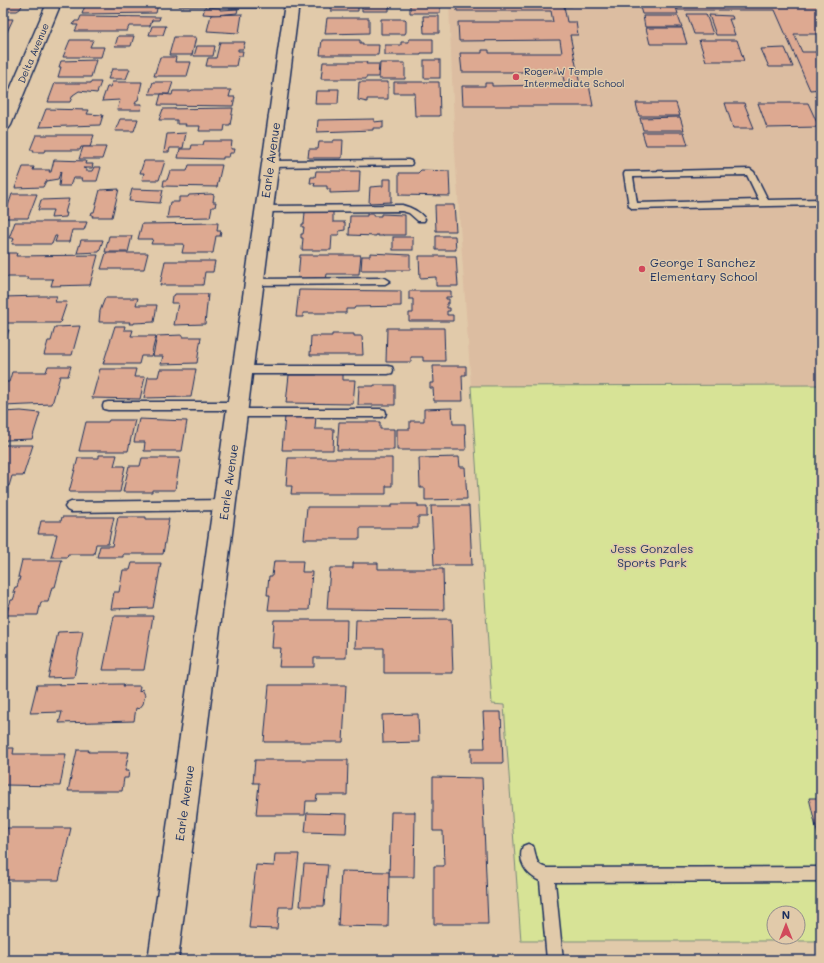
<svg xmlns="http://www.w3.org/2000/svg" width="824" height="963" viewBox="0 0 824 963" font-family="Mali,sans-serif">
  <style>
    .built { fill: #dcbda1 }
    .green { fill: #d7e396; stroke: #79897a; fill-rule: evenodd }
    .building { fill: #dda991; stroke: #1b2f5e }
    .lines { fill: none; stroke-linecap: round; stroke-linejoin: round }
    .service-casing { stroke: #1b2f5e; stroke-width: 3 }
    .minor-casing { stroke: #1b2f5e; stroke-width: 3 }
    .service { fill: #e1caaa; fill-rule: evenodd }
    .minor { fill: #e1caaa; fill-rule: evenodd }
    .poi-dot { fill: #d1495b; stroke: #e1caaa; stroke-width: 1.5 }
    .labels { text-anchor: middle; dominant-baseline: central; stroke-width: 3; stroke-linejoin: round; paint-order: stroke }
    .far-street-label { font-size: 10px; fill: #1b2f5e; stroke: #e1caaa }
    .far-poi-label { font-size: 10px; fill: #1b2f5e; stroke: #e1caaa; text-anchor: start }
    .street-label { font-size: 12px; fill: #1b2f5e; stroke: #e1caaa }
    .poi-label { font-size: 12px; fill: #1b2f5e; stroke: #e1caaa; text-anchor: start }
    .park-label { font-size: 12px; fill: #243861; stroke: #e1caaa }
  </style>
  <rect width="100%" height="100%" fill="#e1caaa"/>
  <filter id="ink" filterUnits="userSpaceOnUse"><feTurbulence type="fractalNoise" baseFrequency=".025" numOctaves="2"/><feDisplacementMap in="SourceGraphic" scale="8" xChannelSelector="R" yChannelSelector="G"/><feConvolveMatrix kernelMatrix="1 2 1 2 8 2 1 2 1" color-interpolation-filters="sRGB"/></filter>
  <g filter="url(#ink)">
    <!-- built -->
    <path class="built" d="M449,3H821V385L471,386L455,152Z"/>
    <!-- green -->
    <path class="green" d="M821,385V941H521L504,705L492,704L471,386ZM774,913H798V937H774Z"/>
    <!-- building -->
    <g class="building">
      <path d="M3,3H21L20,4H23L20,9L17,11H9L8,13H3Z"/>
      <path d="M86,3H112V4L165,3L158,4L156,13L82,14Z"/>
      <path d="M179,3H207L206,6H179Z"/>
      <path d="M222,3H260H258L259,5L257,8H229V6H221Z"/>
      <path d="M336,3H360V5H358V11H331V4H336Z"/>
      <path d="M362,3H391V7H389V11H362Z"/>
      <path d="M410,3H441L442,7H440V13H410Z"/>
      <path d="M456,3H572V6H564L567,22H576L578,35H570L580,85H589L593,106H463L462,86H485V83H492V86L565,85L562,72H462L460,53H482V50H489V53H562L560,40L459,41L458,22H553L551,11H457Z"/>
      <path d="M676,3H821V34H794L802,52H821V89L810,90L775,10H678Z"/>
      <path d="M639,4H675L678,14H642Z"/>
      <path d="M205,7L220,8V10L238,9L237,13L216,15L203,14Z"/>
      <path d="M242,14L239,33L207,31L211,15Z"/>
      <path d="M687,14H706L713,34H694Z"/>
      <path d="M709,15L732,16L733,19H729L735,35H716Z"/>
      <path d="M81,16L160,17L159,20H152L150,26H129L127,31H75L78,25H73L75,21H79Z"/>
      <path d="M423,16H439V33H424Z"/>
      <path d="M643,16H678L682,27H645Z"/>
      <path d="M327,18H369V33L325,34Z"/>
      <path d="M3,19H13L7,32H3Z"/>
      <path d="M381,19H405L406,20V32L405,34H381Z"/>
      <path d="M152,26H166L163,35H149Z"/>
      <path d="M646,28H682L687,44H650Z"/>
      <path d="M118,36H134L131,46H115Z"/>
      <path d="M174,37H196L192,55H169Z"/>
      <path d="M409,39H433V53H421V55H385V45H401V42H409Z"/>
      <path d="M70,40H93L90,47H104L101,57H63Z"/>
      <path d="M322,40H360V43H363V45H379L378,55H320Z"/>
      <path d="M699,40H737L744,61H706Z"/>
      <path d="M220,42H245L243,49H238V51H243L242,56H238L236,66H206L208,58H216Z"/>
      <path d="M197,46H215L213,56H194Z"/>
      <path d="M785,48L793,67H769L761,49Z"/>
      <path d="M160,57H176L175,62H191L187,76H154Z"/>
      <path d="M96,60L91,77H58L61,67H59L61,61Z"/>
      <rect x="424" y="60" width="16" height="18"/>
      <path d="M323,62H367L366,64H379L378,77H366V79H321Z"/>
      <path d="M380,63H405V79H379Z"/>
      <path d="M112,69H130L126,79H108Z"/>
      <path d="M91,82H101L97,93L79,91L73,95L70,102H48L55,83H91Z"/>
      <path d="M112,82H142L138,100H137L135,104H142L141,110H117L120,100L102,101L107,87H110Z"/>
      <path d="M153,82H173L169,94H149Z"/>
      <path d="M359,82H388V99H367V102L358,100Z"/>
      <path d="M394,82H439L440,116H415L414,96H415V93H394Z"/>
      <path d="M330,89H339L338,104H315L316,91H330Z"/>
      <path d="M192,90H231L229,97H235L233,106L158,105L161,94L172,95L173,91H191Z"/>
      <path d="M636,103H676L680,116H639Z"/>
      <path d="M725,103H744L754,128H733Z"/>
      <path d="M758,103H808L819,127L767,128Z"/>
      <path d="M233,108L230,125H225L224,131H199L200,126H185L186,124H177V120H159L163,109Z"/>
      <path d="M46,109L89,110L87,114L103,115L100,125L39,127Z"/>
      <path d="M680,117L684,130H643L640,118Z"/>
      <path d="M120,119H138L134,131H115Z"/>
      <path d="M374,119V122L383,121V128H373V130L317,132L318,120Z"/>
      <path d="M642,132H684L688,145H646Z"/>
      <path d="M186,133L183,148H170L169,152H164L167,134Z"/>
      <path d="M36,135H94L90,147H81L80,150H45L44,152H33L34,150H30Z"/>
      <path d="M334,140H343L342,158H308L309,149H318L319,142H333Z"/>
      <path d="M204,141H232L231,149H235L234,153H230L229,157H223V159L178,158L180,149H191L192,145H203Z"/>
      <path d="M83,147H106L102,159H79Z"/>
      <path d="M54,160L86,161L85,164H93L92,168H83L86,169V171H92L94,167H101L97,181H83L81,180L82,178H73L70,186H59L61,171L58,179L46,181L43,187L15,188L23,167H34L33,170H50L49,172H51Z"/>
      <path d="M144,161H165L159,180H142L144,173H140Z"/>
      <path d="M189,165H222L217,187L163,186L164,180H167L170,171H187Z"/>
      <path d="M421,170L449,171L450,196L399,195V173H418Z"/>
      <path d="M316,171H360L359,192L330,193V189H327V186H314L315,183H310L311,177H315Z"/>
      <path d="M383,179H391V202L369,203L370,187L383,186Z"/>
      <path d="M119,189L112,217H92L93,215H91L92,212H94L100,190Z"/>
      <path d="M132,189L163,190L160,203L129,201Z"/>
      <path d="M12,194H37L28,218H4Z"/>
      <path d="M211,194L214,195L213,202H216L215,207H212L210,217L167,218L170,202H179V197H188L189,195Z"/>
      <path d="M69,199L65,213H67L66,217L51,218L53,210H38L41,200Z"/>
      <path d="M435,205H454L456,231H436Z"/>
      <path d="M305,212H333V222H345V230L339,231V235H332L331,250H302L303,238H301V234H303L304,227H302V224H304Z"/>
      <path d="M367,214H373V216H381V214L405,215V235H383V236H378V235H376V236L349,235L350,216H367Z"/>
      <path d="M15,222H87L84,230H72L69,242H55L57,236H55L52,244H12L14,238H9Z"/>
      <path d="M218,223L217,231H221L220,236H216L213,253H182L184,244H151L153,239H138L142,224Z"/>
      <path d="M109,236H132L128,252H105Z"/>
      <path d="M436,236H455L456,250H436Z"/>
      <rect x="393" y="237" width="20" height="13"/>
      <path d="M81,240H103L99,252L77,253Z"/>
      <path d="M6,253H17L16,256L98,255L90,285L51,286L53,279H27L28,277H3V256Z"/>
      <path d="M106,253H148L144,269H101Z"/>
      <path d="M370,253L410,255V270H361L362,256H370Z"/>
      <path d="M300,255H361L359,274H327L326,280H298Z"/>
      <path d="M419,256H456L458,286H436V277L420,278Z"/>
      <path d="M165,261H215L213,272H205L203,285H160Z"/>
      <path d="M299,290L401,291V306L355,307L354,309H346V313H303V317H296Z"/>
      <path d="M409,291H451V297H446V299H449V303H447V308H450V311H447V315H453V321H409V313H413V299H409Z"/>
      <path d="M175,294H208L205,324L174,325L178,303H171L172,296H174Z"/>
      <path d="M41,296H57L55,302H67L60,323H3V297Z"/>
      <path d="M105,298H138L136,305H157L154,322L134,323V324H129L130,322H99L100,311Z"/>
      <path d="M80,326L72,355H44L48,341H51L55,327Z"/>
      <path d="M115,326H125L124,330H133L131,336H156L151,356H141L139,364H103Z"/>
      <path d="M387,328H444L445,361H423V357H411V362H386Z"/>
      <path d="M3,330H9L3,347Z"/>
      <path d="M332,334H354V336H362L363,355H310L311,336H332Z"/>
      <path d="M182,335V337H201L197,363L161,364L163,356H153L157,336Z"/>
      <path d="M48,366H71L68,376H60L52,404L3,406V386L5,382H9L12,372H46Z"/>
      <path d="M433,366H466V375H462L463,401H434L433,388H430V383H434Z"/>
      <path d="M100,369H136L134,377H145L140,399L92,398Z"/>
      <path d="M160,369H196L191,397L144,398L148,377H158Z"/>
      <path d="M317,372H341L340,374H343V380H355L353,404L286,403L289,375H317Z"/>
      <path d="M374,385H395V405H358L359,386H374Z"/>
      <path d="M452,408L453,424H465L466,450H397V429H410V421H424V409Z"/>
      <path d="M21,411L40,413L32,439L6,440L5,442H3V412Z"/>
      <path d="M285,416H316L315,429H334L333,450H282Z"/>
      <path d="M139,419L187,421L182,451H144L145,442H134Z"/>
      <path d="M109,420H135L128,451H79L86,422H108Z"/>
      <path d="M339,422H380V429H394V450H337Z"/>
      <path d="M4,445H33L23,476H12L9,486H3Z"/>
      <path d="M99,455H117L114,466H125L120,492H69L78,458H99Z"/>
      <path d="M459,457L460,467H465L467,499L425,500V488H420L419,458Z"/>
      <path d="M142,458H180L175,490H152V492H123L129,466H140Z"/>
      <path d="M288,458H392V486H386V494H291L292,486H286Z"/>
      <path d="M392,504H418V507H427V517H418V528H360V539H304L307,507H392Z"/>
      <path d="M431,506H469L472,565H434Z"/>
      <path d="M62,517H114L108,544H96L94,554H68L67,557H51L57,534H38L41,521H61Z"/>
      <path d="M118,517H146V519H169L163,554H123V557H97L100,546H112Z"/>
      <path d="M22,560H62L55,587H52L48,602H41L38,615H6L11,600H13L16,592H13L15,587H17L20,577H18Z"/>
      <path d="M274,561H303L302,572H312L309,610H268L270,595H267L269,576H272Z"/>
      <path d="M132,563H161L153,608L111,609L114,592H119L123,570H130Z"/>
      <path d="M353,563H378V569H443L444,610L327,609L330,568H353Z"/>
      <path d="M114,616H153L144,670H103Z"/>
      <path d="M451,619L453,673H384V648H355L356,620Z"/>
      <path d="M274,620H347L346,658H314V667H279L281,648H272Z"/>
      <path d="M83,631L74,677L48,678L58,632Z"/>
      <path d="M124,684L123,686H140L139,692L142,689L145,695L143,704L139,709L136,708L134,721L59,723L62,712L30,713L37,685Z"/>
      <path d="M269,685H346L343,742H264Z"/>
      <path d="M483,712H501L503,763H471V748H485Z"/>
      <path d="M418,714L419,742L383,743L382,715Z"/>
      <path d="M3,748H14L13,754H66L60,786L5,785L3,794Z"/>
      <path d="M77,750H89L88,752H129L125,771H129L128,778H124L122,791H68Z"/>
      <path d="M255,760H348L347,795H317L316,801H306L305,815H256L259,783H253Z"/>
      <path d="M433,777L482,778L488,924H434V866H444L443,831H433Z"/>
      <path d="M809,798H821V840H819Z"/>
      <path d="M391,812H415L414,877H389Z"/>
      <path d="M307,813L347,814L346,833L305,832Z"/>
      <path d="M7,828H71L59,880H3V842Z"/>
      <path d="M275,854H299L293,907H279L277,929L249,928L256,865L274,866Z"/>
      <path d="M304,864L328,865L324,906H300Z"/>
      <path d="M341,871L389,872L388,927L338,926Z"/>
    </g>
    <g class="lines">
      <defs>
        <g id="service">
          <path d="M408,160L411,161L412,163L411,165L270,167L266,164L270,161Z"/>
          <path d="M750,169L754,172L768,200L821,199V205L633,209L629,206L624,174L625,172ZM747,175L759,200L637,203L633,177Z"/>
          <path d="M402,205C412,208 419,211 425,219L424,221H418L409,213L402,211L264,212L260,209L264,206Z"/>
          <path d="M385,278L390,281L385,284L253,285L248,282L253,279Z"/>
          <path d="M242,366H388L392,367L393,370L392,373L388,374H242L238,373L237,370L238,367Z"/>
          <path d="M108,402H238L242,403L243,406L242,409H381L385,410L386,413L385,416L381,417H237L233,416L232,413L233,410H108L104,409L103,406L104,403Z"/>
          <path d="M225,500L229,502L231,505L229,508L225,510L71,512L67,510L65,507L67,504L71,502Z"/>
          <path d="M528,844L533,846C537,856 534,865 547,868L821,867V881L555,882L563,960H547L540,881C526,875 517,861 523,846Z"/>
        </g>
        <g id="minor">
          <path d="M47,3H61L11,125L9,128L3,130V106Z"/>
          <path d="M285,3H299L178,960H148Z"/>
        </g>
      </defs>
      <!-- service casing -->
      <use href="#service" class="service-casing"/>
      <!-- minor casing -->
      <use href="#minor" class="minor-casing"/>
      <!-- service -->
      <use href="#service" class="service"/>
      <!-- minor -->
      <use href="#minor" class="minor"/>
    </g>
  </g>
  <!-- markers -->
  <g class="poi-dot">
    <circle cx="516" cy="77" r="4"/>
    <circle cx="642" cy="269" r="4"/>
  </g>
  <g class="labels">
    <!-- far-street labels -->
    <g class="far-street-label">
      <text transform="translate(33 53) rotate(-67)">Delta Avenue</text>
    </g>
    <!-- far-poi labels -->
    <g class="far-poi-label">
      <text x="524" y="71">Roger W Temple<tspan x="524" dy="12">Intermediate School</tspan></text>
    </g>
    <!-- street labels -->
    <g class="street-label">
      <text transform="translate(270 160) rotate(-82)">Earle Avenue</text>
      <text transform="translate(228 482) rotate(-82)">Earle Avenue</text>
      <text transform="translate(184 803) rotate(-82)">Earle Avenue</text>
    </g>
    <!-- poi labels -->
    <g class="poi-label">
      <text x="650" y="262">George I Sanchez<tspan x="650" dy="14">Elementary School</tspan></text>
    </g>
    <!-- park labels -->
    <g class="park-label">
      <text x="652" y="548">Jess Gonzales<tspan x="652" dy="14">Sports Park</tspan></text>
    </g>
  </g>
  <!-- margin -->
  <rect width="824" height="963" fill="none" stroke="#e1caaa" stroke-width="16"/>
  <rect x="8" y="8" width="808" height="947" fill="none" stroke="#1b2f5e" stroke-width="1.5" filter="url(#ink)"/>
  <!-- north arrow -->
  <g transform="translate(786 925)"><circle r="19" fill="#e1caaa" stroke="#928c8c"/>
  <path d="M0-3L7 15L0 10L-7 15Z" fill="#d1495b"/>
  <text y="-6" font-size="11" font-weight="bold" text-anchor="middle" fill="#1b2f5e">N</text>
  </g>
</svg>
